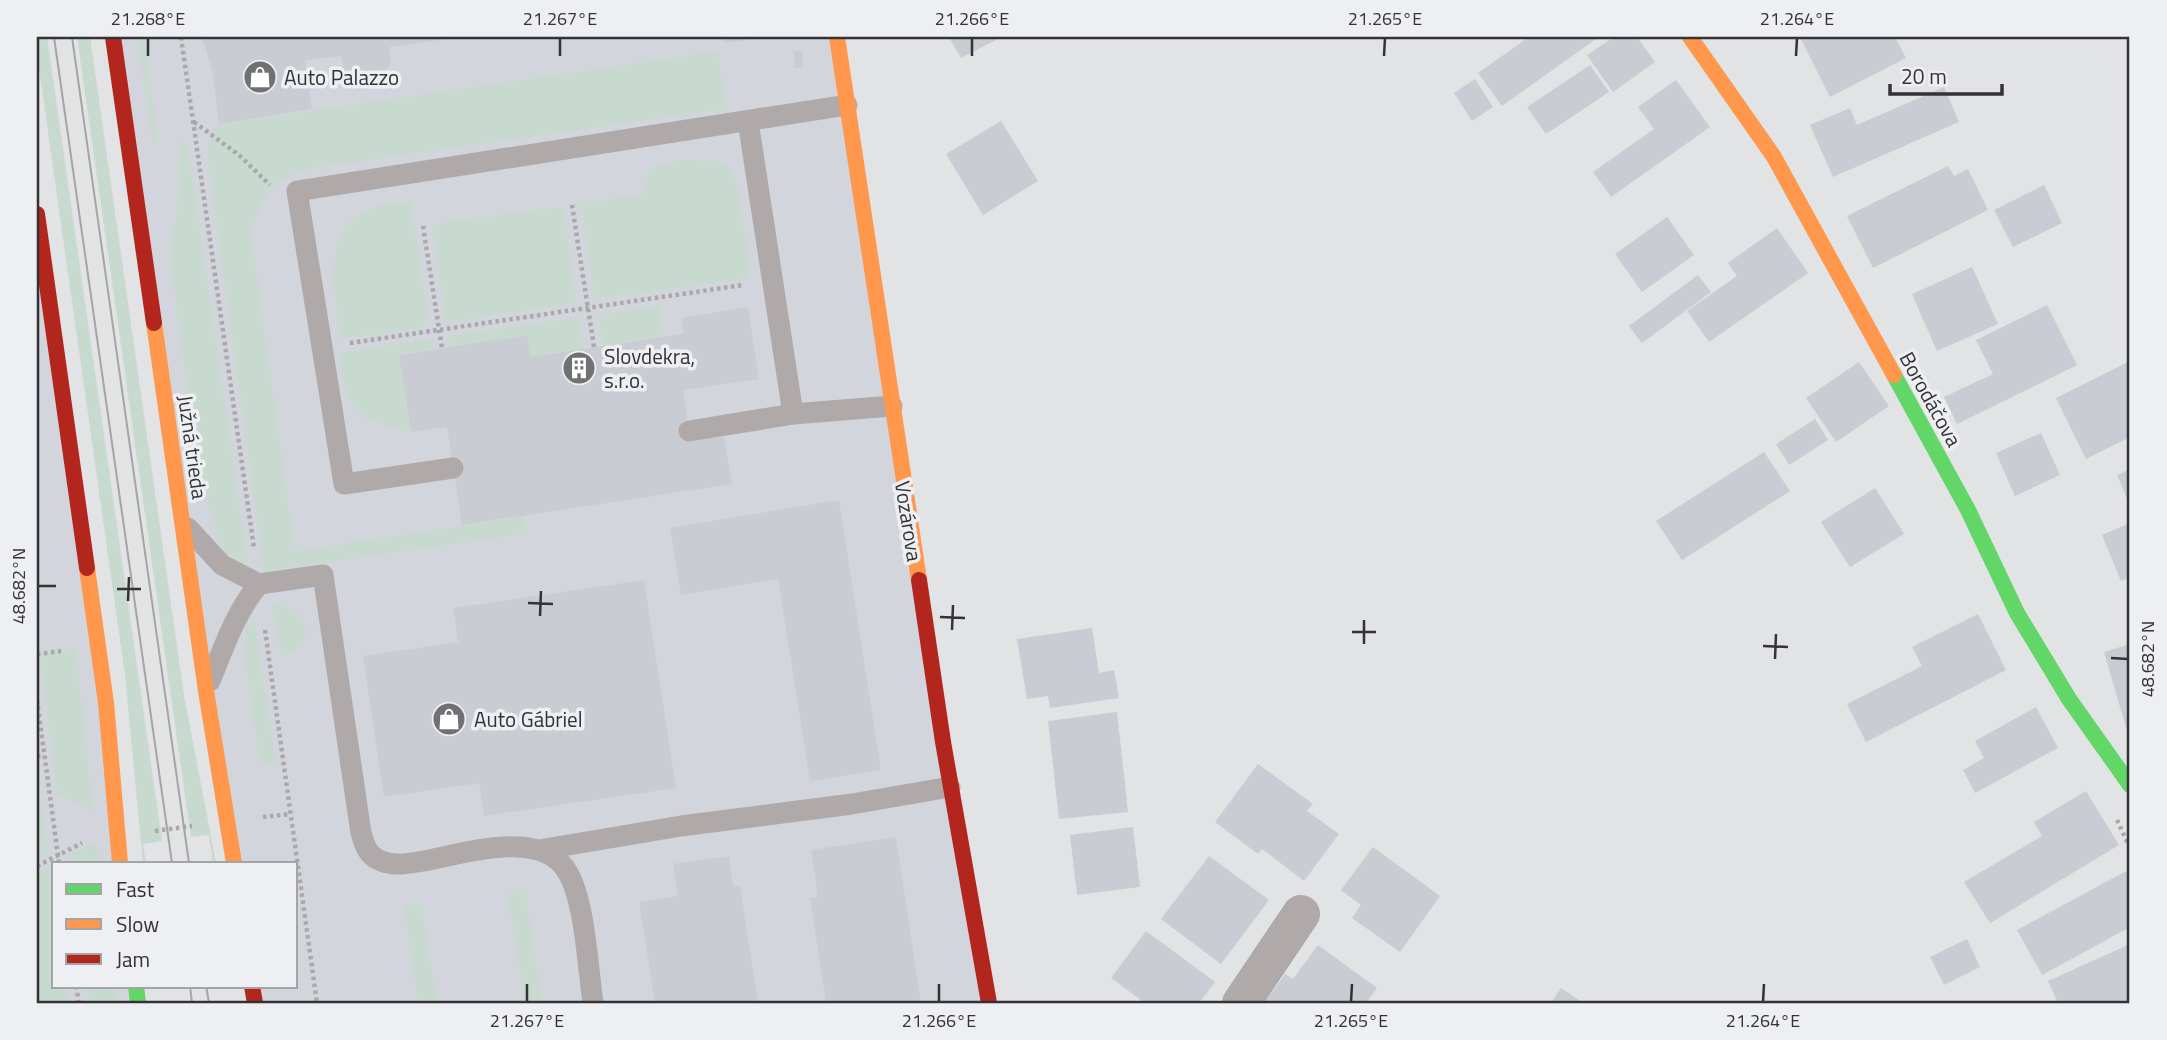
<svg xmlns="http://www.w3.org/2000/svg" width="2167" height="1040" viewBox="0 0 2167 1040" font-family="'Titillium Web',sans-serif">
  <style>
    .built { fill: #d3d5dd }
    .green { fill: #c8d9d0 }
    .building { fill: #caccd3 }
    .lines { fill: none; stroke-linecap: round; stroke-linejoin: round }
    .path { stroke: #aba8a9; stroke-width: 4.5; stroke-dasharray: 3.5 3.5; stroke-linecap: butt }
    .lane { stroke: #afaaa9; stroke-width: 21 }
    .street { stroke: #afaaa9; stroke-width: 38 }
    .fast { stroke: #63d668; stroke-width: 16 }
    .slow { stroke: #ff974d; stroke-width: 16 }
    .jam { stroke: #b3261e; stroke-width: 16 }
    .tram { stroke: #a7a5a4; stroke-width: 2 }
    .ticks { fill: none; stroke: #333335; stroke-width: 2.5 }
    .labels { text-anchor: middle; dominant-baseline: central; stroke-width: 7; stroke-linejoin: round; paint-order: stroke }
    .poi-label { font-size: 21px; fill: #333335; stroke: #eeeff3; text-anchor: start }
    .street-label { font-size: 21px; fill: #333335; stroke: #eeeff3 }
    .neatline { fill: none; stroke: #333335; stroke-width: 2.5 }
    .ticks-label { font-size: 18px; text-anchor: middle; fill: #333335 }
  </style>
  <rect width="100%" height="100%" fill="#e1e3e5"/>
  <!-- built -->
  <g class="built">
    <path d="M113,37H837L989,1003H255L252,986H296V863H234Z"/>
    <path d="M37,214L120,863H54V986H136L138,1003H37Z"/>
  </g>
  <!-- green -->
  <g class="green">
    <path d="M37,37H47L162,841L143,844L146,863H143L141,843L125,675L37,54Z"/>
    <path d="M77,37H90L184,695L216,863H213L209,835L191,837Z"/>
    <path d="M137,37H144L158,137L153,146Z"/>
    <path d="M718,51L726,109L308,169C270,180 263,196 251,232L295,551L524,516L527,534L264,571L208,163C208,148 206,134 219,124Z"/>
    <path d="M181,140H185L189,152L249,571L240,569L223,552L198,471L170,259L178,200V146Z"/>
    <path d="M693,159L725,163L736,178L750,265L748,276L744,279L598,299L593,290L581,203L645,194C643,162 668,162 693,159Z"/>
    <path d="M411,202L428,315L427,321L419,329L339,339C334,268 314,204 411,202Z"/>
    <path d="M563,206L575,292L574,303L453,322L446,320L432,224Z"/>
    <path d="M659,306L663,337L603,346L598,315Z"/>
    <path d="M580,317L584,349L530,357L527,335L449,347L447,336Z"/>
    <path d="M434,338L435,349L399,355L411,432C354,422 346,408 338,353Z"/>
    <path d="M271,604C287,605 303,611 306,629C306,635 306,641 302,646C297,652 288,654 281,656Z"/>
    <path d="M254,616L276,763L260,765L244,655L245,633Z"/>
    <path d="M76,649L93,812L57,794L40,654Z"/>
    <path d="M37,771L48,855L37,861Z"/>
    <path d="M96,842L98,863H69L68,855Z"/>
    <path d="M49,866L54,901V986H67L69,1003H37V873Z"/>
    <path d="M513,890L524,891L526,896L542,1003H525L507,892Z"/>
    <path d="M412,903L422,905L437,1003H418L404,908Z"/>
    <path d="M87,986H115L117,1003H90Z"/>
  </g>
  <!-- building -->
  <g class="building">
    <path d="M202,37H454V38L389,47L391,62L379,83L346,87L341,56L305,60L312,109L219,124L212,70Z"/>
    <path d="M723,37H758V38L724,43Z"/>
    <path d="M949,37H1002L961,58Z"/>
    <path d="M1529,37H1599L1502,106L1478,73Z"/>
    <path d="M1614,37H1637L1655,62L1613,92L1587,55Z"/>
    <path d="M1800,37H1895L1906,58L1830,97Z"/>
    <path d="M794,51H802L803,68H795Z"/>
    <path d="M1590,65L1609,92L1546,134L1527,107Z"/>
    <path d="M1475,79L1493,107L1472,121L1454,93Z"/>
    <path d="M1676,80L1710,127L1611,197L1593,172L1654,129L1638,107Z"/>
    <path d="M1944,87L1959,122L1833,177L1810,125L1850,108L1857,125Z"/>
    <path d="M1001,121L1038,181L983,215L946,154Z"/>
    <path d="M1948,166L1954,176L1968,169L1988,210L1873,268L1847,216Z"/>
    <path d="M2044,185L2062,223L2013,247L1994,210Z"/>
    <path d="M1667,217L1694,255L1642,292L1615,254Z"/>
    <path d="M1777,228L1808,273L1709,342L1687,311L1737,276L1728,263Z"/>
    <path d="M1972,267L1998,324L1937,351L1912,294Z"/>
    <path d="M1698,275L1711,292L1642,343L1629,326Z"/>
    <path d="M2047,305L2077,365L1957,424L1944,397L1993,374L1976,340Z"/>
    <path d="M748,307L759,379L683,390L691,441L724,436L732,484L462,525L447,427L411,432L399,355L527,335L530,357L684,334L681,318Z"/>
    <path d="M2130,361V437L2086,459L2056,398Z"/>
    <path d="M1859,362L1889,406L1836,442L1806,398Z"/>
    <path d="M1815,419L1828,440L1789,465L1776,444Z"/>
    <path d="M2041,433L2060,475L2015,496L1996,453Z"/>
    <path d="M1764,452L1790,491L1682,560L1656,521Z"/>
    <path d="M2130,469V506L2117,475Z"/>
    <path d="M1875,488L1904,534L1850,567L1821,522Z"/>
    <path d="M839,500L881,770L810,781L778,579L681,595L670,528Z"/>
    <path d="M2130,523V577L2121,581L2102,535Z"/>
    <path d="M644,580L676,788L484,816L479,783L384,797L363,656L458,642L453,608Z"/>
    <path d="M1978,614L2006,670L1866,742L1847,704L1922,666L1912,647Z"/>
    <path d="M1092,628L1099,673L1114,670L1119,698L1050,708L1048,696L1027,699L1017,639Z"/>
    <path d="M2130,644V730L2127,731L2104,652Z"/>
    <path d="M2036,707L2058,748L1975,793L1963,770L1984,758L1975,741Z"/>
    <path d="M1117,712L1128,812L1059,819L1048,721Z"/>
    <path d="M1258,764L1313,804L1307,811L1339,834L1304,881L1262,849L1258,854L1215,822Z"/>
    <path d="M2086,791L2119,845L1990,923L1964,882L2042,836L2034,822Z"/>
    <path d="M1133,827L1140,887L1077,895L1070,835Z"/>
    <path d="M896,837L921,1003H826L810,898L818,897L811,850Z"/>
    <path d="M1373,847L1440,896L1400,952L1352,918L1361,905L1341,890Z"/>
    <path d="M729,856L733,887L740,886L758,1003H655L639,902L678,896L673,864Z"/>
    <path d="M1209,856L1269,900L1221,964L1161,919Z"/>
    <path d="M2126,871L2130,878V927L2042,975L2017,930Z"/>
    <path d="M1146,931L1215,982L1199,1003H1145L1111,978Z"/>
    <path d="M1967,939L1980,967L1944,985L1930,957Z"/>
    <path d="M2130,944V1000L2122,1003H2058L2048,981Z"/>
    <path d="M1318,945L1377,988L1366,1003H1264L1285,974L1293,979Z"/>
    <path d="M1561,988L1583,1003H1551Z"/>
  </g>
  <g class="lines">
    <!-- path -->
    <g class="path">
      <path d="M181,37L254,548"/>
      <path d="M194,122L239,155L270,185"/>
      <path d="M572,205L594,347"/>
      <path d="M423,226L442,348"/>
      <path d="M350,343L743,285"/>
      <path d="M265,630L317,1003"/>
      <path d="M37,654L62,651"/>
      <path d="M37,700L59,863"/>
      <path d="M37,756L44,755"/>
      <path d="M263,817L290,814"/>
      <path d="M2117,820L2130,848"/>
      <path d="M155,831L192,826"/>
      <path d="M37,866L82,843"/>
      <path d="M76,986L79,1003"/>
    </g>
    <!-- lane -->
    <g class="lane">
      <path d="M793,414L892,406"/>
      <path d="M689,431L793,414L748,121"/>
      <path d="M453,468L344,484L297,191L847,105"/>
      <path d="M188,528L222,565L259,584L323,575L361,833C364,843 367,854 377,859C393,868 412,863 429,860C468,852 544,829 568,873C585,902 588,969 593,1003"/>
      <path d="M210,681C224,647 235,613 259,584"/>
      <path d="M539,850L681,826L852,804L950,787"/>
    </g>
    <!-- street -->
    <path class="street" d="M1241,1003L1301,914"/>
    <!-- fast -->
    <g class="fast">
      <path d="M1894,375L1968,510L2017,613L2069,699L2130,785"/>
      <path d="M136,986L138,1003"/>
    </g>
    <!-- slow -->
    <g class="slow">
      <path d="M837,37L919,580"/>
      <path d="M1690,37L1774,157L1894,375"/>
      <path d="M154,323L206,691L234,863"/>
      <path d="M87,568L106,703L120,863"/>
    </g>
    <!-- jam -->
    <g class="jam">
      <path d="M113,37L154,323"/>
      <path d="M37,214L87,568"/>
      <path d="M919,580L943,742L989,1003"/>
      <path d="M252,986L255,1003"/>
    </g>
    <!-- tram -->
    <g class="tram">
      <path d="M54,37L172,863"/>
      <path d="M72,37L189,863"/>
      <path d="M190,986L192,1003"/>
      <path d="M206,986L209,1003"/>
    </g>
  </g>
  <!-- ticks -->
  <path class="ticks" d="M148,56V38M560,56V38M972,56V38M1384,56L1385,38M1796,56L1797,38M38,586H56M117,589H141M128,601L129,577M528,603L553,604M540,616L541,591M940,617L965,618M952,630L953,605M1352,632H1376M1364,644V620M1763,646L1788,647M2111,658L2128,659M1775,659L1776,634M527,1002V984M939,1002V984M1351,1002L1352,984M1763,1002L1764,984"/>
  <!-- icons -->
  <defs>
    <symbol id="shop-disc" viewBox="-11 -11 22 22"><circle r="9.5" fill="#707173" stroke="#eeeff3"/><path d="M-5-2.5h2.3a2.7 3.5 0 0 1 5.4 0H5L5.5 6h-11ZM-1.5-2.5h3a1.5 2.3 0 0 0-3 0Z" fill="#fff"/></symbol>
    <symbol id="building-disc" viewBox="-11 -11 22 22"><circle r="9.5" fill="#707173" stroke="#eeeff3"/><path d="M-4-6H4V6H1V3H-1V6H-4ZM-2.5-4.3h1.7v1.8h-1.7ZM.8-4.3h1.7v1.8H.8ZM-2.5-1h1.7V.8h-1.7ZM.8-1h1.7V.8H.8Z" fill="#fff"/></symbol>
  </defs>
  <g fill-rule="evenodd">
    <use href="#shop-disc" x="241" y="58" width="38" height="38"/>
    <use href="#building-disc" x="560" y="349" width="38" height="38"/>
    <use href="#shop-disc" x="430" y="700" width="38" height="38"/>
  </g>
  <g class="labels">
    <!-- poi labels -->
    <g class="poi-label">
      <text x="284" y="77">Auto Palazzo</text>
      <text x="604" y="356">Slovdekra,<tspan x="604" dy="24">s.r.o.</tspan></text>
      <text x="474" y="719">Auto Gábriel</text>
    </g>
    <!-- street labels -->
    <g class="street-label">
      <text transform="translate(1931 399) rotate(61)">Borodáčova</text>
      <text transform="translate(193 447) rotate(82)">Južná trieda</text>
      <text transform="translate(909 521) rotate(81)">Vozárova</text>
    </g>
  </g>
  <!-- border -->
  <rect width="2167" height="1040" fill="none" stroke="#eeeff3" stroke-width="77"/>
  <!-- legend -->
  <rect x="52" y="862" width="245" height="126" fill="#eeeff3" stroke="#a3a4a7" stroke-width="2"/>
  <rect x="66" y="884" width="35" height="10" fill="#63d668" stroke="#a3a4a7" stroke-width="2"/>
  <text x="116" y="897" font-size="21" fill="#333335">Fast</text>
  <rect x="66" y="919" width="35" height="10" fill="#ff974d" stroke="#a3a4a7" stroke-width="2"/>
  <text x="116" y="932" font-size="21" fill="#333335">Slow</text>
  <rect x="66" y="954" width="35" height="10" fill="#b3261e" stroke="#a3a4a7" stroke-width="2"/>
  <text x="116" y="967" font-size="21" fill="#333335">Jam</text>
  <!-- scale -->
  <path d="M1890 84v10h112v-10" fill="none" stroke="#333335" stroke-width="3.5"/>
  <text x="1901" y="84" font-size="21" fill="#333335" stroke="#eeeff3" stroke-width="5" paint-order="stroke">20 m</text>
  <rect x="38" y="38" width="2090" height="964" class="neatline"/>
  <g class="ticks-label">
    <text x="148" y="25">21.268°E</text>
    <text x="560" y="25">21.267°E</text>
    <text x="972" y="25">21.266°E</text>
    <text x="1385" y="25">21.265°E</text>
    <text x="1797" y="25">21.264°E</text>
    <text transform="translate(19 586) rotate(-90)" y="6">48.682°N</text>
    <text transform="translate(2148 659) rotate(-90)" y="6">48.682°N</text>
    <text x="527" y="1027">21.267°E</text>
    <text x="939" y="1027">21.266°E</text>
    <text x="1351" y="1027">21.265°E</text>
    <text x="1763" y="1027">21.264°E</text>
  </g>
</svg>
